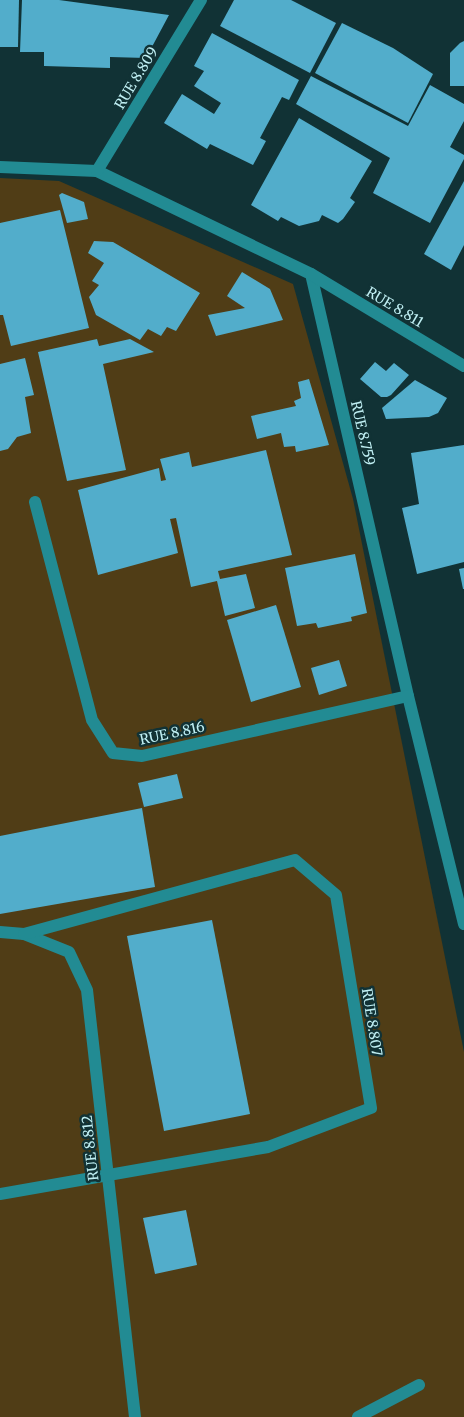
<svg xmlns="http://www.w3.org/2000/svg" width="464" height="1417" viewBox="0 0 464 1417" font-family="Merriweather,serif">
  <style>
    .green { fill: #503d16 }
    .building { fill: #52adcb }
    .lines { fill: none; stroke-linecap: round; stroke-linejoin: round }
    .minor { stroke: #228b93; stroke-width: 12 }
    .labels { text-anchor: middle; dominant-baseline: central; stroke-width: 5; stroke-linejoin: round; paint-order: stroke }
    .street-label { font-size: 14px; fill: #c0eff3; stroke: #113235 }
  </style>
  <rect width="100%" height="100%" fill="#113235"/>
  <!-- green -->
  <path class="green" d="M0,178L59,181L293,284L353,499L464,1052V1417H0Z"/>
  <!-- building -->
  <g class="building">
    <path d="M0,0H19L18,47H0Z"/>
    <path d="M22,0H59L169,15L146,58L110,57V68L44,66V52H20Z"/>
    <path d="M234,0H291L336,23L310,73L220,26Z"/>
    <path d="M342,23L393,48L433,74L408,123L315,73Z"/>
    <path d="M212,33L299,80L289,100L282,97L260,138L266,141L253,165L210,144L207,149L164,123L182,94L214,114L221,103L194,86L204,71L194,66Z"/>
    <path d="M464,41V86H450V53L460,43Z"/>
    <path d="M311,76L408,126L430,85L464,104V121L450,147L464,155V159L430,223L373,193L390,158L296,104Z"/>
    <path d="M299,118L372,161L350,198L355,202L343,219L338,223L322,215L319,221L299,226L281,217L278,221L251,205Z"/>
    <path d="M464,181V245L451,270L424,254Z"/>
    <path d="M62,193L84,202L88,219L67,223L59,195Z"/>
    <path d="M60,210L89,328L11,346L3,315H0V223Z"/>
    <path d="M94,241L113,242L200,293L176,331L167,327L161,336L148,329L140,340L96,315L89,297L99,285L92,281L104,263L88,253Z"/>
    <path d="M242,272L270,289L283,320L216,336L208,315L245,308L227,296Z"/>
    <path d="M97,339L99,346L130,339L154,352L103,364L126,470L67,481L38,352Z"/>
    <path d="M25,358L34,395L25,397L31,433L17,437L8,449L0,451V364Z"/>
    <path d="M375,362L386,371L394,363L409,375L391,395L387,397H381L360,379Z"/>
    <path d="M309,379L329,445L296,452L295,446L284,447L281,433L257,439L251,416L296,406L294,401L301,398L298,382Z"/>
    <path d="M415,380L447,398L438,413L429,417L386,419L382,408Z"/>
    <path d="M464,445V562L417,574L402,508L419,504L411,453Z"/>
    <path d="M266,450L292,555L218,571L220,579L246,574L255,608L225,616L217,581L191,587L176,518L170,519L178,553L98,575L78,490L159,468L161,481L166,480L160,459L189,452L192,467Z"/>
    <path d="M355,554L367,613L351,617L352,621L318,628L316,623L297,626L285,568Z"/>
    <path d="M464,568V589H463L459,569Z"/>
    <path d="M276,605L301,687L251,702L227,620Z"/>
    <path d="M339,660L347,686L319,695L311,668Z"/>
    <path d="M177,774L183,798L144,807L138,783Z"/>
    <path d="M142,808L155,887L0,914V836Z"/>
    <path d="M212,920L250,1114L164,1131L127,936Z"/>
    <path d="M186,1210L197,1265L155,1274L143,1218Z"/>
  </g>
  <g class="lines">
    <!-- minor -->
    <g class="minor">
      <path d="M0,167L97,171L311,274L408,696L464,924"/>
      <path d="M97,171L201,0"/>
      <path d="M311,274L464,366"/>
      <path d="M35,502L92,720L113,753L142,756L408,696"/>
      <path d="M0,932L24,934L69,952L87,990L135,1417"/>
      <path d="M0,1194L268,1147L371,1108L336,895L295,860L24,934"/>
      <path d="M358,1417L419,1385"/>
    </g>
  </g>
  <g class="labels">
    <!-- street labels -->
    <g class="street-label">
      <text transform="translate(136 78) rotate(-59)">RUE 8.809</text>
      <text transform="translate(395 307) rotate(31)">RUE 8.811</text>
      <text transform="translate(363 433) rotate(77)">RUE 8.759</text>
      <text transform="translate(172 733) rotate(-12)">RUE 8.816</text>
      <text transform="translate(372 1022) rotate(81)">RUE 8.807</text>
      <text transform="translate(90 1148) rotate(-96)">RUE 8.812</text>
    </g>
  </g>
</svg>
